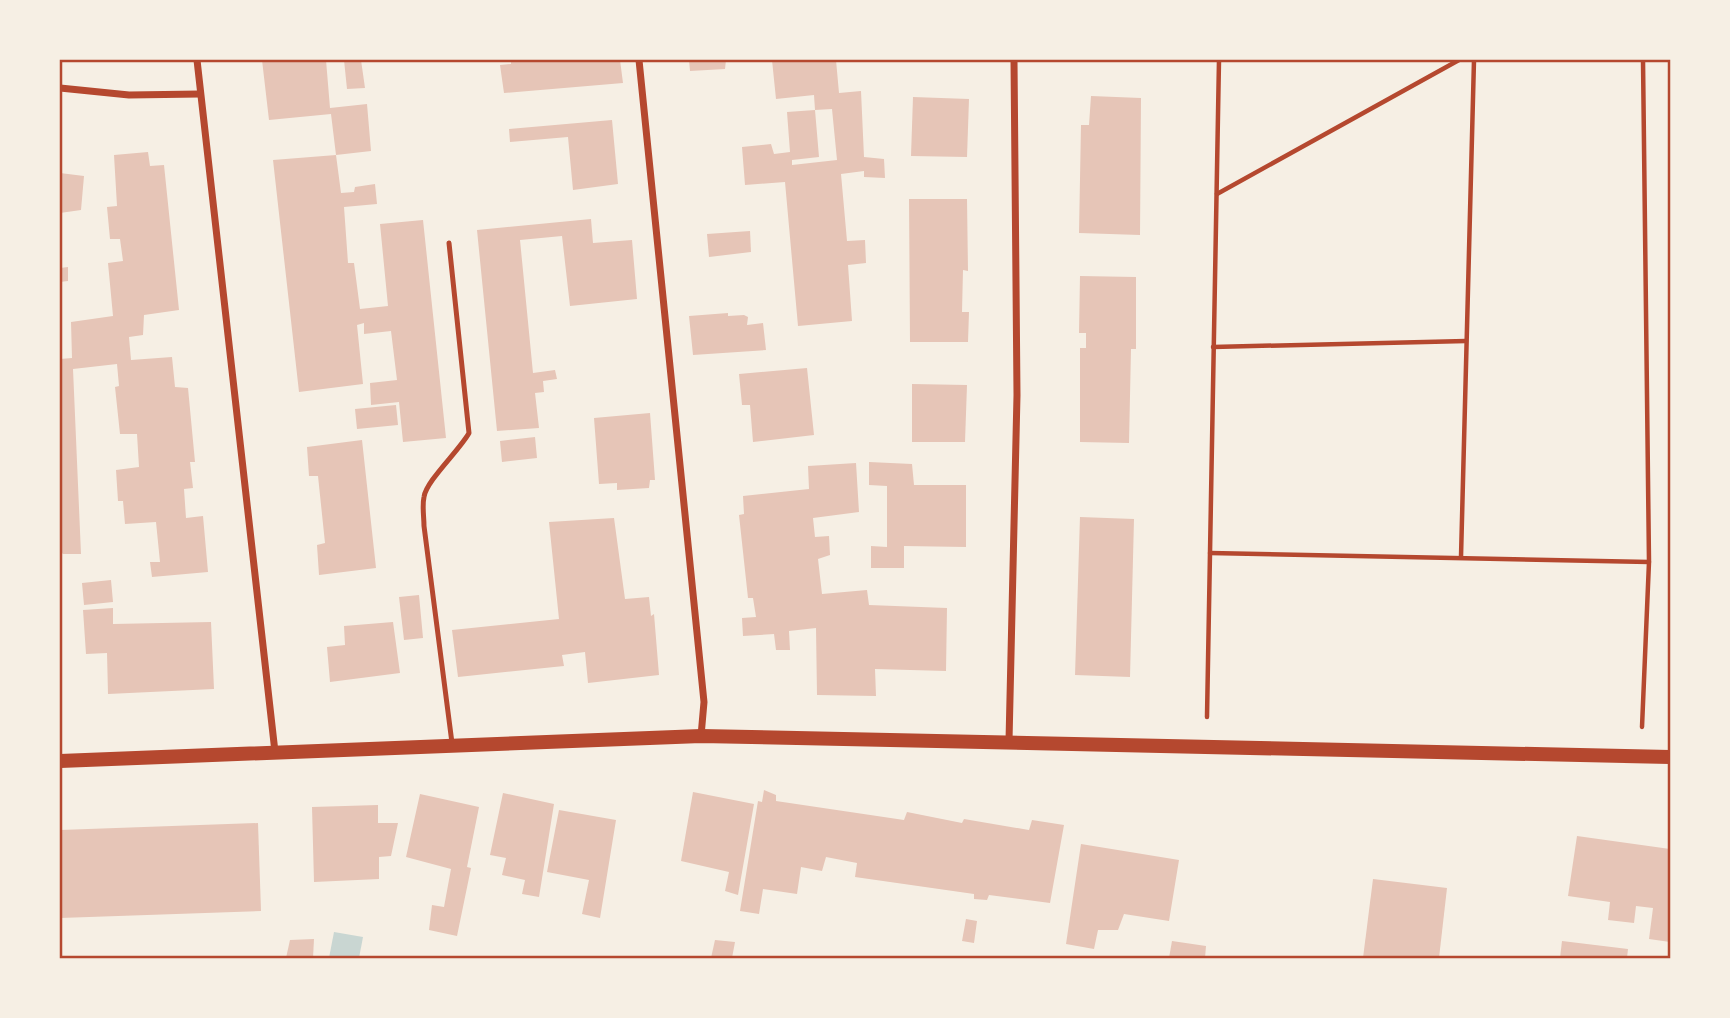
<svg xmlns="http://www.w3.org/2000/svg" width="1730" height="1018" viewBox="0 0 1730 1018" font-family="Literata,serif">
  <style>
    .water { fill: #c9d6d2 }
    .building { fill: #e6c5b7; fill-rule: evenodd }
    .lines { fill: none; stroke-linecap: round; stroke-linejoin: round }
    .path { stroke: #b5482f; stroke-width: 4.5 }
    .service { stroke: #b5482f; stroke-width: 5 }
    .minor { stroke: #b5482f; stroke-width: 7 }
    .secondary { stroke: #b5482f; stroke-width: 14 }
    .neatline { fill: none; stroke: #b5482f; stroke-width: 2.5 }
  </style>
  <rect width="100%" height="100%" fill="#f6efe4"/>
  <!-- water -->
  <path class="water" d="M334,932L363,937L359,958H329Z"/>
  <!-- building -->
  <g class="building">
    <path d="M262,60H326L330,108L367,104L371,151L336,155L331,114L269,120Z"/>
    <path d="M344,60H361L365,88L347,89Z"/>
    <path d="M511,60H620L623,83L504,93L500,65L511,64Z"/>
    <path d="M689,60H726L725,69L690,71Z"/>
    <path d="M772,60H836L839,93L861,91L864,157L884,159L885,178L864,177V171L841,174L847,241L865,240L866,263L848,265L852,321L798,326L785,182L745,185L742,147L771,144L774,154L790,152L787,112L815,110L814,95L776,99ZM832,109L837,160L792,165V160L819,157L815,110Z"/>
    <path d="M1091,96L1141,98L1140,235L1079,233L1081,125H1089Z"/>
    <path d="M913,97L969,99L967,157L911,156Z"/>
    <path d="M612,120L618,184L573,190L568,137L510,142L509,129Z"/>
    <path d="M148,152L150,166L164,165L179,310L144,315L143,335L129,337L131,360L172,357L175,387L188,388L195,462H190L193,488L184,489L186,518L203,516L208,572L152,577L150,562H160L156,522L125,524L123,501H118L116,470L139,467L137,434H120L115,387L119,386L117,364L73,369L81,554H63L60,551V359L72,358L71,322L113,316L108,263L123,261L120,239H110L107,207L117,206L114,155Z"/>
    <path d="M336,155L341,193L354,192L355,187L375,184L377,204L344,207L348,263H354L360,309L388,306L380,224L423,220L446,438L403,442L399,402L371,405L370,383L397,380L391,331L364,334V323L357,325L363,384L299,392L273,160Z"/>
    <path d="M60,173L84,176L81,210L60,213Z"/>
    <path d="M909,199H967L968,271L963,270L962,312H969L968,342H910Z"/>
    <path d="M591,219L593,243L632,240L637,299L570,306L562,236L520,240L533,373L555,370L557,379L543,381L544,392L535,393L539,428L497,431L477,230Z"/>
    <path d="M750,231L751,252L709,257L707,234Z"/>
    <path d="M68,267V281L60,282V268Z"/>
    <path d="M1080,276L1136,277V349H1131L1129,443L1080,442V348H1086V333H1079Z"/>
    <path d="M728,313V316L744,315L748,317L747,325L763,323L766,350L693,355L689,316Z"/>
    <path d="M807,368L814,435L753,442L750,405H742L739,374Z"/>
    <path d="M912,384L967,385L965,442H912Z"/>
    <path d="M396,405L398,425L357,429L355,409Z"/>
    <path d="M650,413L655,480H650L649,488L617,490V483L599,484L594,418Z"/>
    <path d="M535,437L537,458L502,462L500,441Z"/>
    <path d="M362,440L376,568L319,575L317,545L325,543L318,476H309L307,447Z"/>
    <path d="M869,462L912,464L914,485H966V547L904,546V568H871V546L887,547V486L869,485Z"/>
    <path d="M856,463L859,512L813,518L815,537L829,536L830,555L818,559L822,594L867,590L869,605L947,608L946,671L875,669L876,696L817,695L816,628L789,631L790,650H776L774,634L743,636L742,618L756,617L753,598H748L739,515L744,514L743,496L809,489L808,466Z"/>
    <path d="M1080,517L1134,519L1130,677L1075,675Z"/>
    <path d="M614,518L625,599L649,597L651,616L654,614L659,675L588,683L585,652L562,655L564,666L458,677L452,630L559,619L549,522Z"/>
    <path d="M111,580L113,602L84,605L82,583Z"/>
    <path d="M419,595L423,638L404,640L399,597Z"/>
    <path d="M113,608V624L211,622L214,689L108,694L107,653L86,654L83,610Z"/>
    <path d="M393,622L400,673L330,682L327,647L345,645L344,626Z"/>
    <path d="M764,790L776,795V801L904,820L907,812L962,823L964,819L1029,830L1032,820L1064,825L1050,903L989,895L987,900L974,899V894L855,877L857,863L826,857L822,871L801,867L797,894L763,889L759,914L740,911L758,801L762,802Z"/>
    <path d="M693,792L754,804L738,895L725,891L729,872L681,861Z"/>
    <path d="M503,793L554,804L539,897L522,894L525,880L502,875L506,858L490,855Z"/>
    <path d="M420,794L479,807L467,867L471,868L457,936L429,930L432,905L444,907L451,869L406,857Z"/>
    <path d="M378,805V823H398L391,856L379,857V879L314,882L312,807Z"/>
    <path d="M559,810L616,820L600,918L582,914L589,880L547,872Z"/>
    <path d="M258,823L261,911L60,918V830Z"/>
    <path d="M1577,836L1670,849V942L1649,939L1653,908L1636,906L1634,923L1608,920L1610,902L1568,896Z"/>
    <path d="M1081,844L1179,860L1169,921L1124,914L1118,930H1098L1094,949L1066,944Z"/>
    <path d="M1373,879L1447,888L1439,958H1363Z"/>
    <path d="M966,919L977,921L974,943L962,941Z"/>
    <path d="M314,939L313,958H286L290,940Z"/>
    <path d="M715,940L735,942L732,958H711Z"/>
    <path d="M1172,941L1206,946L1205,958H1169Z"/>
    <path d="M1562,941L1628,949L1627,958H1560Z"/>
  </g>
  <g class="lines">
    <!-- path -->
    <g class="path">
      <path d="M1217,194L1459,60"/>
      <path d="M1213,347L1466,341"/>
      <path d="M1210,553L1649,562"/>
      <path d="M1461,557L1474,60"/>
      <path d="M1207,717L1219,60"/>
      <path d="M1642,727L1649,562L1643,60"/>
    </g>
    <!-- service -->
    <path class="service" d="M449,243L469,433C459,451 426,481 424,497C422,506 424,517 424,526L452,743"/>
    <!-- minor -->
    <g class="minor">
      <path d="M197,60L275,752"/>
      <path d="M639,60L704,702L701,736"/>
      <path d="M60,88L129,95L200,94"/>
      <path d="M1009,741L1017,395L1014,60"/>
    </g>
    <!-- secondary -->
    <path class="secondary" d="M60,761L701,736L1670,757"/>
  </g>
  <!-- border -->
  <rect width="1730" height="1018" fill="none" stroke="#f6efe4" stroke-width="122"/>
  <rect x="61" y="61" width="1608" height="896" class="neatline"/>
</svg>
